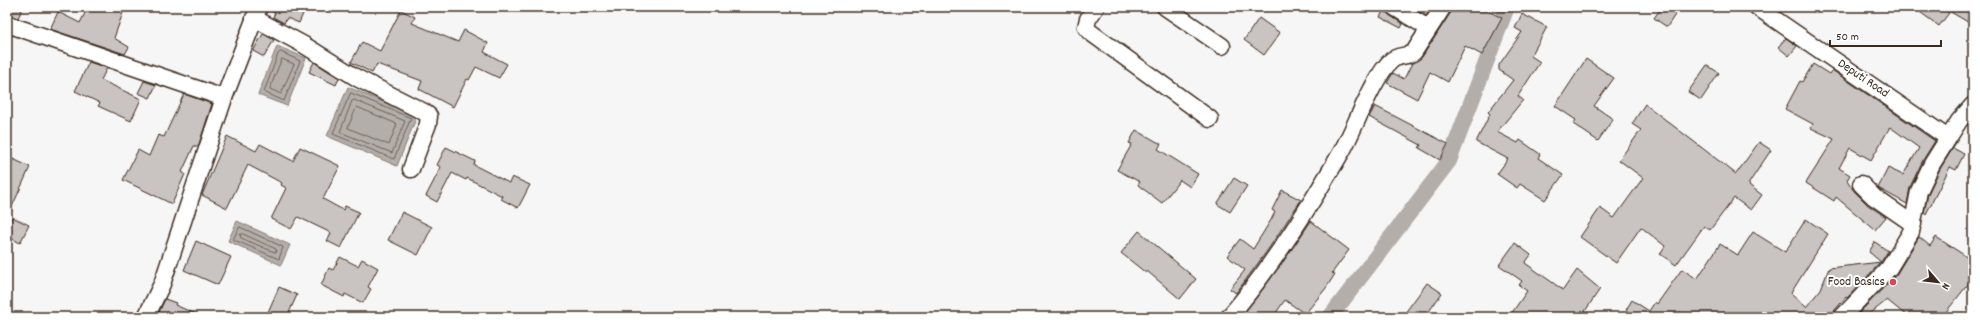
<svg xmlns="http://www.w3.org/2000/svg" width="1980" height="324" viewBox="0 0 1980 324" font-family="Dekko,sans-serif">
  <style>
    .water { fill: #b4aeaa; stroke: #847972 }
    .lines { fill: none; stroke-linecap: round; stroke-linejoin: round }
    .shore { stroke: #6b5f56; stroke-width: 1 }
    .canal { stroke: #b4aeaa; stroke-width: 16 }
    .building { fill: #c9c3c1; stroke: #3b2a1e }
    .street-casing { stroke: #3b2a1e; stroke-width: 19 }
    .street { stroke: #fff; stroke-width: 16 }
    .poi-dot { fill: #d1495b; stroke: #fff; stroke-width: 1.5 }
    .labels { text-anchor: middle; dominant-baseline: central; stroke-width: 4; stroke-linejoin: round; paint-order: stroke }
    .street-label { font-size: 13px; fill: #3b2a1e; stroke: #fff }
    .poi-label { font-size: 13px; fill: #3b2a1e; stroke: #fff; text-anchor: end }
  </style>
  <rect width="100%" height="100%" fill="#f7f6f6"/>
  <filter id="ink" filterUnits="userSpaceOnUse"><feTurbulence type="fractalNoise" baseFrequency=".025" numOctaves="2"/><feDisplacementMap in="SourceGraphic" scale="8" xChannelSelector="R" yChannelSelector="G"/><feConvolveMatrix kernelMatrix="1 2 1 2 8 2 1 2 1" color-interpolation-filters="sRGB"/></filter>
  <g filter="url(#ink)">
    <!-- water -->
    <g class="water">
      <path d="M277,46L306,58L287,106L258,95Z"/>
      <path d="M348,87L417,116L397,166L327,136Z"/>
      <path d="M237,221L290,245L281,265L228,241Z"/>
    </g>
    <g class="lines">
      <!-- shore -->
      <g class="shore">
        <path d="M281,52L300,61L284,101L264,92L278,54Z"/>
        <path d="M282,59L294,64L281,94L270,89Z"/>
        <path d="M351,93L411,118L394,159L333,134Z"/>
        <path d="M354,100L405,121L392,153L340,132L352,101Z"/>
        <path d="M357,107L397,124L389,145L348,128Z"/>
        <path d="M240,227L283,247L279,259L234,240V238Z"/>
        <path d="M243,234L276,249L277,252H274L241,238L240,235Z"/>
      </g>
      <!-- canal -->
      <path class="canal" d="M1330,317L1449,161L1507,7"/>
    </g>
    <!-- building -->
    <g class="building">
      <path d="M7,7H23L18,18L7,15Z"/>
      <path d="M88,7H125L114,38L129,47L125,54L50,29L58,12L80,23Z"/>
      <path d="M268,7H306L299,23L287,18L284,23L273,17L275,13L268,10Z"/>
      <path d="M1412,7H1432L1426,16Z"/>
      <path d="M1452,7H1480L1502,18L1482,55L1465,46L1448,82L1430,72L1417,99L1387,83L1393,73L1404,79L1412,63L1422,57L1451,12Z"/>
      <path d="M1662,7H1680L1667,27L1654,18Z"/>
      <path d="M1913,7H1940L1949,13L1939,26Z"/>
      <path d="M1942,7H1973V25Z"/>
      <path d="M1385,8L1389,15L1403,24L1401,28L1380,17Z"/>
      <path d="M401,10L415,17L412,23L458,42L464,30L488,43L484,52L507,64L499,78L476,67L469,80L467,79L453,107L419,89L422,81L377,64L372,73L351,62L362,42L380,51Z"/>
      <path d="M1522,14L1547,27L1531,56L1540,62L1518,96L1523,100L1497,132L1518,143L1520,140L1540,154L1538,158L1563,175L1545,200L1520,184L1517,188L1497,174L1508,159L1476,142L1490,114L1488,112L1513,80L1499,70V65L1522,32L1515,28Z"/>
      <path d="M1259,18L1280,33L1264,55L1244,40Z"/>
      <path d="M263,34L274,40L264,57L253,51Z"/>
      <path d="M1786,38L1797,46L1789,56L1778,47Z"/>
      <path d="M1586,59L1614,78L1594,106L1613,119L1598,141L1573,124L1576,120L1555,106Z"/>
      <path d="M89,62L107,68L101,80L141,99L131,121L98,106L100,103L75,91Z"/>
      <path d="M314,62L339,78L336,85L309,72Z"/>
      <path d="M1813,64L1829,74L1832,70L1935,141L1923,160L1910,187L1907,204L1878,188L1888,168L1903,175L1919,148L1890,127L1871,160L1850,148L1839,168L1850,175L1847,180L1854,191L1868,205L1886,217L1875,230L1836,197L1834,201L1806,183L1834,139L1811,128L1813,124L1785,109L1800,81L1802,82Z"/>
      <path d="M1707,65L1719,73L1701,100L1688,92Z"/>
      <path d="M144,81L156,85L150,98L138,93Z"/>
      <path d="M184,94L212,104L199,144L198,146H194L182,172L185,174L172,204L123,180L138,150L149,156L158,135L164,137Z"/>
      <path d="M1645,104L1736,174L1759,142L1771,150L1749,183V185L1762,195L1751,210L1734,198L1710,230L1704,226L1676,265L1660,254L1665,246L1641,227L1616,263L1580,237L1600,208L1614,218L1643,178L1619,160L1641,130L1632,124Z"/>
      <path d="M1375,106L1448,144L1440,160L1419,148L1421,145L1369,117Z"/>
      <path d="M1136,130L1161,144L1158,149L1198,174L1190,187L1180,180L1162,203L1138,185L1140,182L1117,170L1132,144L1129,143Z"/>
      <path d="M227,136L256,151L260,144L293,161L300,147L340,166L323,199L343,210L345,206L359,212L341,248L327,241L331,233L298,217L291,229L271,219L286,188L281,185L282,183L248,165L227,208L202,195Z"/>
      <path d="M446,147L475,161L474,165L509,183L512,177L530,185L518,208L501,199L502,196L467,178L466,180L452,173L437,202L426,196L441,167L437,165Z"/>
      <path d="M1953,148L1964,154L1956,170L1950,167L1926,214L1924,213L1928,194L1940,169Z"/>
      <path d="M13,159L30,167L7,218V171Z"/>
      <path d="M1234,178L1247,186L1230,212L1217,204Z"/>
      <path d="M1282,190L1301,200L1267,251L1236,293L1230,289L1245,270L1227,256L1240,239L1253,249L1271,220L1275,212L1272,210Z"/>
      <path d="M402,212L432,227L418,255L388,240Z"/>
      <path d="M12,217L29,225L20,243L7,236V228Z"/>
      <path d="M1806,219L1828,234L1791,293L1806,307L1821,289L1829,268L1881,262L1869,252L1875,242L1888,251L1881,262L1847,298L1846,297L1829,317H1688L1680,312L1676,317H1636L1626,310L1632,300L1649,311L1655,302L1657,304L1682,269L1697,279L1720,244L1738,255L1753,232L1785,252Z"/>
      <path d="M1311,221L1349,250L1332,273L1335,274L1326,288L1305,314L1285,300L1273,317H1241L1283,262Z"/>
      <path d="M1139,231L1196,279L1180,299L1147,271L1146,273L1121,253Z"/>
      <path d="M1919,237L1930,246L1936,237L1961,253L1973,262V278L1942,317H1908L1887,300L1866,317H1862L1859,313L1896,275Z"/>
      <path d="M196,241L231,257L218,285L184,270Z"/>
      <path d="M1515,243L1531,255L1525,263L1563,290L1577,270L1600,289L1581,317H1509L1527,291L1519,285L1522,281L1499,265Z"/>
      <path d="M340,257L358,266L362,259L378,268L368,287L371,289L363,303L345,294L344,297L321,285L329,268L333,270Z"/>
      <path d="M1427,283L1442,293L1425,317H1402Z"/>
      <path d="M279,287L297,295L287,317H278L268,312Z"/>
      <path d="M165,299L176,303L175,305L203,317H157Z"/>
    </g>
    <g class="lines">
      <defs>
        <g id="street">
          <path d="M1096,7L1088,19L1086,27L1090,32L1210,119"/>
          <path d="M1165,7L1222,46"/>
          <path d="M1394,7L1428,28"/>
          <path d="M1757,7L1948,138"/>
          <path d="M254,18L304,45L357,78L424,112L429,116L428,124L411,169"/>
          <path d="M7,24L224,98"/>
          <path d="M1861,184L1874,197L1913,224"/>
          <path d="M146,317L162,284L224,98L259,7"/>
          <path d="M1229,317C1273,265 1308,209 1342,151C1355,128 1374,75 1392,60C1398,55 1407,57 1414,52L1443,7"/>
          <path d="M1842,317L1889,268L1911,232L1919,191L1932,164L1959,121L1973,105"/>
        </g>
      </defs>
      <!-- street casing -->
      <use href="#street" class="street-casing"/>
      <!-- street -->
      <use href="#street" class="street"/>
    </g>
  </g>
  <!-- markers -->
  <circle class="poi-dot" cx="1893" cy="282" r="4"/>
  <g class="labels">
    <!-- street labels -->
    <g class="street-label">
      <text transform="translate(1863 79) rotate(34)">Deputi Road</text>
    </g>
    <!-- poi labels -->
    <g class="poi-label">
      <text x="1885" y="282">Food Basics</text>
    </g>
  </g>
  <!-- margin -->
  <rect width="1980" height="324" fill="none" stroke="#fff" stroke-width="24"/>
  <rect x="12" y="12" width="1956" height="300" fill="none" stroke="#3b2a1e" stroke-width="1.5" filter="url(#ink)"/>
  <!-- north arrow -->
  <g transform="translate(1938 282) rotate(118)" stroke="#ffffff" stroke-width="3" paint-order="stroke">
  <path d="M0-3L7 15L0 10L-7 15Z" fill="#3b2a1e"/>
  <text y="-6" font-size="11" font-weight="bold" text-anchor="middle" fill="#3b2a1e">N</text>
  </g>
  <!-- scale -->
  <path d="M1830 40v6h111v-6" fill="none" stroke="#3b2a1e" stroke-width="2"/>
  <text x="1836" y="40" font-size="12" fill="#3b2a1e" stroke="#ffffff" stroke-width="3" paint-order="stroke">50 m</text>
</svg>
